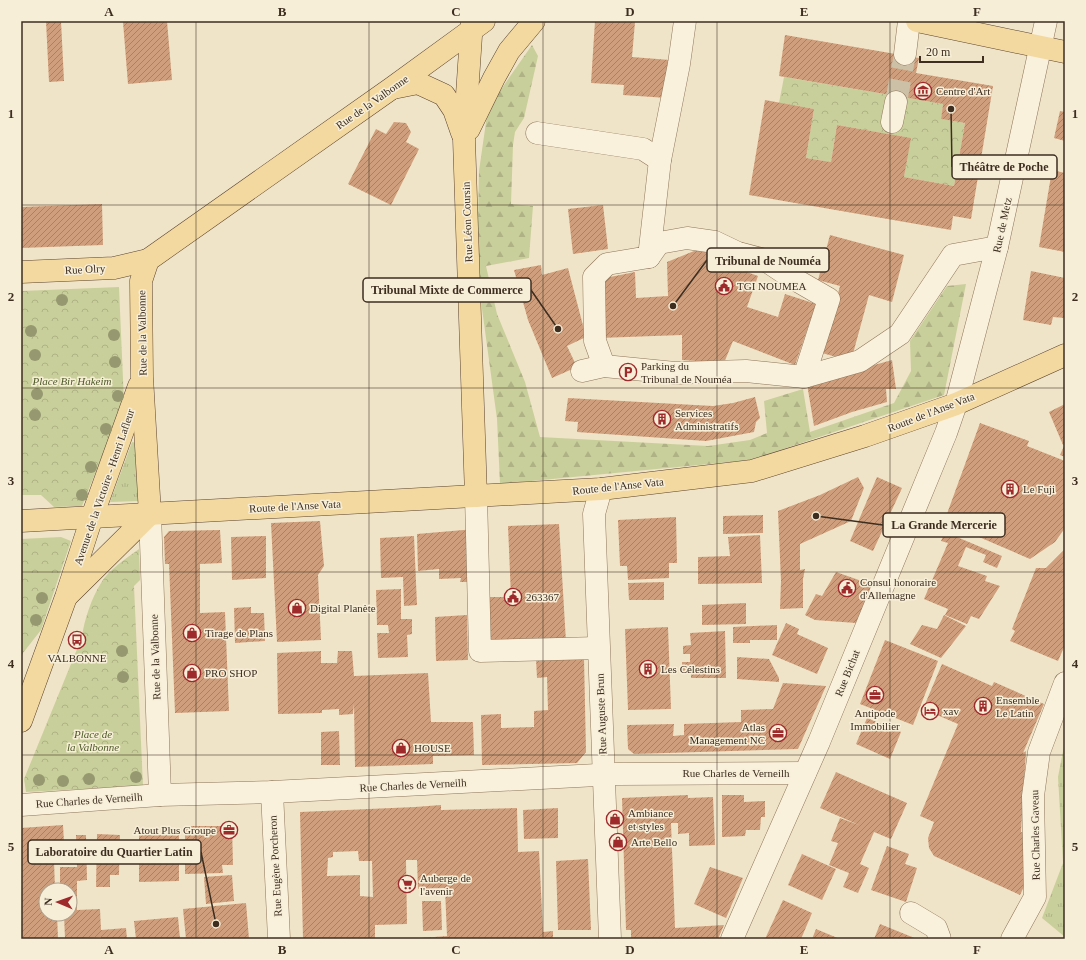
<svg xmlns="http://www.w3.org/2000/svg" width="1086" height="960" viewBox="0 0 1086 960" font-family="'Times New Roman',serif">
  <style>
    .grass { fill: url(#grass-tufts) }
    .forest { fill: url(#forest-firs) }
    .park { fill: url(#park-crowns) }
    .building { fill: url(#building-hatch); fill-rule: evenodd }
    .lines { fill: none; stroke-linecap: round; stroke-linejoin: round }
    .minor-tunnel { stroke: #ccc0a6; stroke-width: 22; stroke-dasharray: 22 11; stroke-linecap: butt }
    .minor-casing { stroke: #8d765c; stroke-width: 23 }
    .major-casing { stroke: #5b4430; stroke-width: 23 }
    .minor { stroke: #faf1dc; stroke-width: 22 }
    .major { stroke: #f3d9a0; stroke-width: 22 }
    .tree { fill: #96986f }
    .grid { fill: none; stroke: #3d2e20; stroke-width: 1; stroke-opacity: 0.55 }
    .labels { text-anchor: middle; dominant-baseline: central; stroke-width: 3; stroke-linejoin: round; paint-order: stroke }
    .poi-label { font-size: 11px; fill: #3d2e20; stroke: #f7eed8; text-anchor: start }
    .street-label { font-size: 11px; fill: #3d2e20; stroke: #f7eed8 }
    .park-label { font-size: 11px; font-style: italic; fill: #4d5a26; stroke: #f7eed8 }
    .leader { fill: none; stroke: #3d2e20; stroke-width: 1.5 }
    .callout-dot { fill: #3d2e20; stroke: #f7eed8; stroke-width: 1.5 }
    .callout { fill: #f7eed8; stroke: #3d2e20; stroke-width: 1.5 }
    .callout-label { font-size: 12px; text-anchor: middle; font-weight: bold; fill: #3d2e20 }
    .neatline { fill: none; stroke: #3d2e20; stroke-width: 1.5 }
    .grid-label { font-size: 13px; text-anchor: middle; font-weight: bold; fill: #3d2e20 }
  </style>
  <defs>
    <pattern id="grass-tufts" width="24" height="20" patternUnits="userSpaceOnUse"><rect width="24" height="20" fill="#c9cf9b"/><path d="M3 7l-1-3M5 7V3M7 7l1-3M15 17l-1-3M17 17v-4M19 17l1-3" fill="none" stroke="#aeb285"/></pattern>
    <pattern id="forest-firs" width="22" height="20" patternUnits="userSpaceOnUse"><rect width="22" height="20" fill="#c9cf9b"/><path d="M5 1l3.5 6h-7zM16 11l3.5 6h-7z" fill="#aeb285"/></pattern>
    <pattern id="park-crowns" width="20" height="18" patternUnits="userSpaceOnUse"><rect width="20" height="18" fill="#c9cf9b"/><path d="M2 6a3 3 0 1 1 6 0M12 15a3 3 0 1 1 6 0" fill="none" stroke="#aeb285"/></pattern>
    <pattern id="building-hatch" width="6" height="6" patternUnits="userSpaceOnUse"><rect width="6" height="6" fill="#cf9f7d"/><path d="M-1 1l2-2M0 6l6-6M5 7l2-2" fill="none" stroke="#a98266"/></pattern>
  </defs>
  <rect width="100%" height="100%" fill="#f0e4c8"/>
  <!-- grass -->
  <g class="grass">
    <path d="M132,442L137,443L140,501L110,502Z"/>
    <path d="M1065,741V937L1042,918L1063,863L1058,777Z"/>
  </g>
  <!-- forest -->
  <path class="forest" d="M532,45L538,56L524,118L515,132L513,145L511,204L533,206L529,258L486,266L497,314L525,382L540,437L708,446L750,440L767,433L764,401L803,389L810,432L894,403L911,371L910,341L947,286L966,284L944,395L751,460L500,484L497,419L477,272L479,171L488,108Z"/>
  <!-- park -->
  <g class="park">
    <path d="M784,77L943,104L941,119L965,123L954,186L904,177L910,138L837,125L831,162L806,158L814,109L779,103Z"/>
    <path d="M119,287L124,402L82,506L54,507L41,495H21V291Z"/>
    <path d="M61,537L71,541L41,630L23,653L21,659V539Z"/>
    <path d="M139,549L140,580L134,586L143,786L26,792L24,779L82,637C84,620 92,597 101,583C108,570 127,558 139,549Z"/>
  </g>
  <!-- building -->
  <g class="building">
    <path d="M46,21H61L64,81L49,82Z"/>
    <path d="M136,21H167L172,80L128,84L123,22Z"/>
    <path d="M595,21L635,22L632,57L670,60L667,98L623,95L624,85L591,83Z"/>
    <path d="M785,35L919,58L916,73L993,86L971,219L953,216L951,230L749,195L765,100L814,109L806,158L831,162L837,125L911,138L904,177L954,186L965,123L941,119L943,104L779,76Z"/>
    <path d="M1060,111L1065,112V141L1054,138Z"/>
    <path d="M394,122L406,123L411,132L406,142L419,149L391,205L348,184L376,129L386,134Z"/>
    <path d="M1052,170L1065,173V252L1039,247Z"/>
    <path d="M102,204L103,245L21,248V207Z"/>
    <path d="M603,205L608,249L573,254L568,209Z"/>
    <path d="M830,235L904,255L892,302L869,295L851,361L822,353L840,286L818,280Z"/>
    <path d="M699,249L712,255H729L725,264L758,276L747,307L778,317L785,294L816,304L795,365L733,341L724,363L682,360V335L599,338L600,279L635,272L636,298L668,296L667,262Z"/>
    <path d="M541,265L542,275L568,268L586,337L567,346L577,367L552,378L528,320L514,270Z"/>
    <path d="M1031,271L1065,278V318L1053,317L1051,325L1023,320Z"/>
    <path d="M892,360L896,389H886L887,402L852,412L814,426L807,384Z"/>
    <path d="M755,397L760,418L756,422L754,432L706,441L577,432L578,422L565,421L568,398L713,406L733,403Z"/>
    <path d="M1065,404V444L1063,445L1049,412Z"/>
    <path d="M980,423L1029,441L1027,446L1065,461V528L1055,542L1030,559L944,522Z"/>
    <path d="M1064,446H1065V457L1060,455Z"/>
    <path d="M858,477L864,488L851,521L800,544V570L805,569L803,579V608L780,609L781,581L778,511L820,495Z"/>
    <path d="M877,477L902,488L873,551L850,541Z"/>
    <path d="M763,515V533L723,534V516Z"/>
    <path d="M676,517L677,563H669V578L628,580L627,566H620L618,520Z"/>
    <path d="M320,521L324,566L318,575L321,640L277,642L271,523Z"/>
    <path d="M559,524L566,642L486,645L484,597H511L508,526Z"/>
    <path d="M475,529L476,582H460L461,578L439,579V569L418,571L417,534Z"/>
    <path d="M220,530L222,563L200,564V613L225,612L229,711L175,713L169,564H165L164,537L169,531Z"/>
    <path d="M945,532L1002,556L997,568L983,562L986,555L966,547L958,566L987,576L985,581L1000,586L979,619L971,616L967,624L945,615L948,609L924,599L948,543L941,541Z"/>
    <path d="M760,535L762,583L698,584V557L730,556L728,537Z"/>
    <path d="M266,536V578L232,580L231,537Z"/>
    <path d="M414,536L417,605L404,606L403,577L381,578L380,538Z"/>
    <path d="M1065,549V645L1058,661L1010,641L1015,631L1012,629L1036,568H1046Z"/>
    <path d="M836,572L873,585L856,623L815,620L805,615L816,594L822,596Z"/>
    <path d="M664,582V600H629L628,583Z"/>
    <path d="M401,589V619H412V634L407,635L408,657L378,658L377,633H389L388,625H377L376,590Z"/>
    <path d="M746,603V624L702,625V605Z"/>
    <path d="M251,607V613H264L265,641L235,643L234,608Z"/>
    <path d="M467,615L468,660L436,661L435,617Z"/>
    <path d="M944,615L966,626L941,658L910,644L922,625L937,629Z"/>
    <path d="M786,623L799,629L797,634L828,648L817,674L772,655Z"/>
    <path d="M777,625V640H750V643H733V627Z"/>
    <path d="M668,627L671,709L628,710L625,629Z"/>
    <path d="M725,631L726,678H691V670L682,671V662H690V654H683V646L691,645L690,633Z"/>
    <path d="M885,640L938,661L913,725L860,704Z"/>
    <path d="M321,651V663H337L338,651H352L354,676L428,673L431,722H473L474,755L433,756V764L355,767L354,704L353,714L339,715V709L322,710V713L278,714L277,653Z"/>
    <path d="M737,657L769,659L779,678V682L737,679Z"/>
    <path d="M584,658L586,752L577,763L482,765L481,715L501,714V728L534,727V711L548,710L547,677L537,678L536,659Z"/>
    <path d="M942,664L992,686L994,682L1044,704L1023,753L1026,751L1021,832L1024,833L1030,874L1020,895L934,856L929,848L928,838L934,822L920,816L958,724L923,709Z"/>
    <path d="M783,683L826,686L798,749L634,754L628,749L627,725L674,724L673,736L684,735V724L741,722V710L773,709Z"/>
    <path d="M867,718L901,732L890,759L856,744Z"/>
    <path d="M339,731L340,765H321V732Z"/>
    <path d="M836,772L907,803L891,839L874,832L860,864L869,868L858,893L843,887L849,873L829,865L838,843L831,841L840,818L859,825L820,808Z"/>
    <path d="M688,795V798L713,797L715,845L689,846V833L678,834V823H671L675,928L724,925L718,939H631V930H626L622,798Z"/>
    <path d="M722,795H744V802L765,801V817H761L760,830H746L745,836L722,837Z"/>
    <path d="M441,805V810L517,808L518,852L539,851L543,932L553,931V939H421V938L447,936L445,888L418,889L417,860H406L407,924L375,925V939H303L300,812L415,807ZM358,851L359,861H372L373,897L360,896V875L327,876L328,858L333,857V852Z"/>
    <path d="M558,808V838L524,839L523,810Z"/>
    <path d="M63,825L65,860H54L55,890H46V914H57L58,939H21V828Z"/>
    <path d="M185,826H232L233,865H222L223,873L185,874Z"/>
    <path d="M97,834L120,835L119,875H110V887H96Z"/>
    <path d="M76,835H86L87,880L77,881V910L100,909L101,930L126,928L127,939H101V937L65,939L64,914H70V890H60V867H77Z"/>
    <path d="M139,835H179V881L139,882Z"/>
    <path d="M887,846L909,854L905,864L917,868L906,902L871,890Z"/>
    <path d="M802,854L836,869L822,900L788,885Z"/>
    <path d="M588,859L591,930H558L556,861Z"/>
    <path d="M710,867L743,878L726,918L694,904Z"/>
    <path d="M232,875L234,901L206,904L204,877Z"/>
    <path d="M783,900L812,913L801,939H765Z"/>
    <path d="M422,901H441L442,930L423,931Z"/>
    <path d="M246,903L249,939H186L183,909Z"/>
    <path d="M178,917L180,939H136L134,921Z"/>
    <path d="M880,924L917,939H874Z"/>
    <path d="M816,929L840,939H812Z"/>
  </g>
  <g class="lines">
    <!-- minor-tunnel -->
    <path class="minor-tunnel" d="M896,102L905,54"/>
    <defs>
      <g id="minor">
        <path d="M905,54L909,21"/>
        <path d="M892,122L896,102"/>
        <path d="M537,133L643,149L660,160"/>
        <path d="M649,257L660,160L679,64L685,21"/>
        <path d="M604,366L595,341L594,277L607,264L649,257L659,243L687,238L715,242L738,253L765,260L789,276L829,299L804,377"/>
        <path d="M582,371L604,366L675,373L746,371L804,377L860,361L900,334L953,255L997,247"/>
        <path d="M601,489L594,514L610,939"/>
        <path d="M476,496L480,651L598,648"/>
        <path d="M150,514L160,795"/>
        <path d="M272,792L279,939"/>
        <path d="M21,805L160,795L272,792L616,774L805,773"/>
        <path d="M911,913L936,928L940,939"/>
        <path d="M732,939L819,742L946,433L956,404L997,247L1046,21"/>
        <path d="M1012,939L1035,897L1033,796L1039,752L1065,683"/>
      </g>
      <g id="major">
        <path d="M472,21L464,139L476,496"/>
        <path d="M917,21L1065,52"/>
        <path d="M393,88L418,83L444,95L454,110L462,133"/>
        <path d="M469,129L494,78L509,51L534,21"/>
        <path d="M21,272L114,268L148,260"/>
        <path d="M150,514L142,377L141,281L148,260L392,88L484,21"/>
        <path d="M21,521L601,489L752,471L865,436L956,404L1065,355"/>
        <path d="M68,595L150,514"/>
        <path d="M21,721L66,597L92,517L139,386"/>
      </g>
    </defs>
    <!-- minor casing -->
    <use href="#minor" class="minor-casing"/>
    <!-- major casing -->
    <use href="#major" class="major-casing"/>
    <!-- minor -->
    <use href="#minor" class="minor"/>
    <!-- major -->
    <use href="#major" class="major"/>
  </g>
  <!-- trees -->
  <g class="tree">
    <circle cx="62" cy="300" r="6"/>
    <circle cx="31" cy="331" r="6"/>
    <circle cx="114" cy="335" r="6"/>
    <circle cx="35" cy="355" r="6"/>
    <circle cx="115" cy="362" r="6"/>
    <circle cx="37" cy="394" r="6"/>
    <circle cx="118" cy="396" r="6"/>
    <circle cx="35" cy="415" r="6"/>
    <circle cx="106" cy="429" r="6"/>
    <circle cx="91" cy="467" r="6"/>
    <circle cx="82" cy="495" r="6"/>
    <circle cx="42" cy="598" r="6"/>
    <circle cx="36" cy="620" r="6"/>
    <circle cx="122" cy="651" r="6"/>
    <circle cx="123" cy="677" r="6"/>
    <circle cx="136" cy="777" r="6"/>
    <circle cx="89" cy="779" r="6"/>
    <circle cx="39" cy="780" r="6"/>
    <circle cx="63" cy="781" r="6"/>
  </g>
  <!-- grid -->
  <path class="grid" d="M196,21V939M369,21V939M543,21V939M717,21V939M890,21V939M21,205H1065M21,388H1065M21,572H1065M21,755H1065"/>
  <!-- icons -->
  <defs>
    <symbol id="museum-ring" viewBox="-11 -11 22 22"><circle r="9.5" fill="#f7eed8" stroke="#9e2a2b" stroke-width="1.5"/><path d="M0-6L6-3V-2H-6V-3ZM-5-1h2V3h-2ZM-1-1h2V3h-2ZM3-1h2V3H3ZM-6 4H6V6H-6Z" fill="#9e2a2b"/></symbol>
    <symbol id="civic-ring" viewBox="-11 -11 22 22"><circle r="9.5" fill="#f7eed8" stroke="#9e2a2b" stroke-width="1.5"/><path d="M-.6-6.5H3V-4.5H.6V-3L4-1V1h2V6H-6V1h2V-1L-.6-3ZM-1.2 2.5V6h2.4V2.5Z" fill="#9e2a2b"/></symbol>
    <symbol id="parking-ring" viewBox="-11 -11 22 22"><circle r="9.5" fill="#f7eed8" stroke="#9e2a2b" stroke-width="1.5"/><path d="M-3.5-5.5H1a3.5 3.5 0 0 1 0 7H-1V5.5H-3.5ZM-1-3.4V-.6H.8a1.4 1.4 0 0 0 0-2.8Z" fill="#9e2a2b"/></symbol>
    <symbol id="building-ring" viewBox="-11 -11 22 22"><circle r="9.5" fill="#f7eed8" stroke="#9e2a2b" stroke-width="1.5"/><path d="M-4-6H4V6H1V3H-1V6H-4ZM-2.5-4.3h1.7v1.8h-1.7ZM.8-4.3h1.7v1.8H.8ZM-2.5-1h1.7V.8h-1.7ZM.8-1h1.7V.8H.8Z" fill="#9e2a2b"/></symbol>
    <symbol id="shop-ring" viewBox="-11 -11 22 22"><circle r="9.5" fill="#f7eed8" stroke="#9e2a2b" stroke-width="1.5"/><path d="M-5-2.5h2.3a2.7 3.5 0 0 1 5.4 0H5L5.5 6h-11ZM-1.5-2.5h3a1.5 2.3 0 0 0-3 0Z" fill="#9e2a2b"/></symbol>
    <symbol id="bus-ring" viewBox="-11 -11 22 22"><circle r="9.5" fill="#f7eed8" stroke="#9e2a2b" stroke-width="1.5"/><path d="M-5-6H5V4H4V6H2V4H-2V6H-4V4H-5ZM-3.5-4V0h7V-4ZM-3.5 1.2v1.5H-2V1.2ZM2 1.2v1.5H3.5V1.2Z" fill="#9e2a2b"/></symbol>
    <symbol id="office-ring" viewBox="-11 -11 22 22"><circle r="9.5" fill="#f7eed8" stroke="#9e2a2b" stroke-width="1.5"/><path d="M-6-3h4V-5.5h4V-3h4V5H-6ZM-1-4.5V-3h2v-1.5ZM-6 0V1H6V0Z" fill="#9e2a2b"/></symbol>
    <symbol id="hotel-ring" viewBox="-11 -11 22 22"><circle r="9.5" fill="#f7eed8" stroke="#9e2a2b" stroke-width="1.5"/><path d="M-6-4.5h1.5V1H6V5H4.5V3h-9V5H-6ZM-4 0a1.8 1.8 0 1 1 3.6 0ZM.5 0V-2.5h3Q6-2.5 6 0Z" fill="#9e2a2b"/></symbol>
    <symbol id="supermarket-ring" viewBox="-11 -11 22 22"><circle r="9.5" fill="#f7eed8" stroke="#9e2a2b" stroke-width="1.5"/><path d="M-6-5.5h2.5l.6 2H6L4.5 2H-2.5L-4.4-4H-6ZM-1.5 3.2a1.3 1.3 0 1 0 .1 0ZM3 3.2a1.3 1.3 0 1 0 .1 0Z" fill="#9e2a2b"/></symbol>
  </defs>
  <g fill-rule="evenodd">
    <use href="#museum-ring" x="913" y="81" width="20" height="20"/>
    <use href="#civic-ring" x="714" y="276" width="20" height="20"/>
    <use href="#parking-ring" x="618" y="362" width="20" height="20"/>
    <use href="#building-ring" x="652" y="409" width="20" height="20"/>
    <use href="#building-ring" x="1000" y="479" width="20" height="20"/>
    <use href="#civic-ring" x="837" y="578" width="20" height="20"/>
    <use href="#civic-ring" x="503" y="587" width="20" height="20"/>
    <use href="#shop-ring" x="287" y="598" width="20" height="20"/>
    <use href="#shop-ring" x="182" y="623" width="20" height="20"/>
    <use href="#bus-ring" x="67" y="630" width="20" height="20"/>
    <use href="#building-ring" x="638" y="659" width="20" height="20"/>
    <use href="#shop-ring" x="182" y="663" width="20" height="20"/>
    <use href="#office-ring" x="865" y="685" width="20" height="20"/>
    <use href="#building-ring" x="973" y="696" width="20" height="20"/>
    <use href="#hotel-ring" x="920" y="701" width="20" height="20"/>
    <use href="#office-ring" x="768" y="723" width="20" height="20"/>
    <use href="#shop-ring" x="391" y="738" width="20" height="20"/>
    <use href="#shop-ring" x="605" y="809" width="20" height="20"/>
    <use href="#office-ring" x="219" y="820" width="20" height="20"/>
    <use href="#shop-ring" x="608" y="832" width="20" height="20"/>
    <use href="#supermarket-ring" x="397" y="874" width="20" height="20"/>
  </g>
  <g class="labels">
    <!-- poi labels -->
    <g class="poi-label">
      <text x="936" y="91">Centre d'Art</text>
      <text x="737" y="286">TGI NOUMEA</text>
      <text x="641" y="366">Parking du<tspan x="641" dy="13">Tribunal de Nouméa</tspan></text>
      <text x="675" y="413">Services<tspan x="675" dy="13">Administratifs</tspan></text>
      <text x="1023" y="489">Le Fuji</text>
      <text x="860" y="582">Consul honoraire<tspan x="860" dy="13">d'Allemagne</tspan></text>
      <text x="526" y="597">263367</text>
      <text x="310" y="608">Digital Planète</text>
      <text x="205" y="633">Tirage de Plans</text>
      <text x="77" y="658" text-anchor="middle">VALBONNE</text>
      <text x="661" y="669">Les Célestins</text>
      <text x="205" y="673">PRO SHOP</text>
      <text x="996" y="700">Ensemble<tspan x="996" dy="13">Le Latin</tspan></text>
      <text x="943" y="711">xav</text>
      <text x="875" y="713" text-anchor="middle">Antipode<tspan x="875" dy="13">Immobilier</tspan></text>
      <text x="765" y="727" text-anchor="end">Atlas<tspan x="765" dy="13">Management NC</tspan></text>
      <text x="414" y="748">HOUSE</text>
      <text x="628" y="813">Ambiance<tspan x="628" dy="13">et styles</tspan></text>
      <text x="216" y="830" text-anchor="end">Atout Plus Groupe</text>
      <text x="631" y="842">Arte Bello</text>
      <text x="420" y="878">Auberge de<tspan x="420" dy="13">l'avenir</tspan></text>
    </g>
    <!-- street labels -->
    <g class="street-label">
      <text transform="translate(372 102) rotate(-35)">Rue de la Valbonne</text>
      <text transform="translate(467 222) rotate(-92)">Rue Léon Coursin</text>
      <text transform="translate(1002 225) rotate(-78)">Rue de Metz</text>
      <text transform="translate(85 269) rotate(-3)">Rue Olry</text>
      <text transform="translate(142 333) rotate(-91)">Rue de la Valbonne</text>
      <text transform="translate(931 412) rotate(-21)">Route de l'Anse Vata</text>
      <text transform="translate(618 486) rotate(-6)">Route de l'Anse Vata</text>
      <text transform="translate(104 487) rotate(-71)">Avenue de la Victoire - Henri Lafleur</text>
      <text transform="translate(295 506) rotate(-3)">Route de l'Anse Vata</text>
      <text transform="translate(155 657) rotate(-92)">Rue de la Valbonne</text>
      <text transform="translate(847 673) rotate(-68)">Rue Bichat</text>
      <text transform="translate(601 714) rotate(-92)">Rue Auguste Brun</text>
      <text x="736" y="773">Rue Charles de Verneilh</text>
      <text transform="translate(413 785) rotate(-3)">Rue Charles de Verneilh</text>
      <text transform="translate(89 800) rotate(-4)">Rue Charles de Verneilh</text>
      <text transform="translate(1035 835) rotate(-91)">Rue Charles Gaveau</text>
      <text transform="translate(275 866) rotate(-93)">Rue Eugène Porcheron</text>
    </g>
    <!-- park labels -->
    <g class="park-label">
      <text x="72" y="381">Place Bir Hakeim</text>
      <text x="93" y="734">Place de<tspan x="93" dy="13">la Valbonne</tspan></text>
    </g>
  </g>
  <!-- callouts -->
  <path class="leader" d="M951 109L952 167M673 306L707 260M558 329L531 290M816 516L883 525M216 924L201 852"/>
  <g class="callout-dot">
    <circle cx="951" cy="109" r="4"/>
    <circle cx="673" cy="306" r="4"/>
    <circle cx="558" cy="329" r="4"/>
    <circle cx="816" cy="516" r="4"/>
    <circle cx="216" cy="924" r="4"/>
  </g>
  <g class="callout">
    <rect x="952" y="155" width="105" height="24" rx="4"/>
    <rect x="707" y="248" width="122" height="24" rx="4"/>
    <rect x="363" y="278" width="168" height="24" rx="4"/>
    <rect x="883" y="513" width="122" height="24" rx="4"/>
    <rect x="28" y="840" width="173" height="24" rx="4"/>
  </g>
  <g class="callout-label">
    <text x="1004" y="171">Théâtre de Poche</text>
    <text x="768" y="265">Tribunal de Nouméa</text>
    <text x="447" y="294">Tribunal Mixte de Commerce</text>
    <text x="944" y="529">La Grande Mercerie</text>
    <text x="114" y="856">Laboratoire du Quartier Latin</text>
  </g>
  <!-- border -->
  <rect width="1086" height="960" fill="none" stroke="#f7eed8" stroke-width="44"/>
  <!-- north arrow -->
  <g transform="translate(58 902) rotate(272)"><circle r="19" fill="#f7eed8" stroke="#ada18e"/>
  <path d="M0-3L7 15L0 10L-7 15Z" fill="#9e2a2b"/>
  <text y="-6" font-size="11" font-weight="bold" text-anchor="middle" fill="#3d2e20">N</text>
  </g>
  <!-- scale -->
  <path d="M920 56v6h63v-6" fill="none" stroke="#3d2e20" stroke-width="2"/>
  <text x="926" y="56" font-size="12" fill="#3d2e20" stroke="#f7eed8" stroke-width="3" paint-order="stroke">20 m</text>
  <rect x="22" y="22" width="1042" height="916" class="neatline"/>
  <g class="grid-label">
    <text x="109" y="16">A</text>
    <text x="282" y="16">B</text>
    <text x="456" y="16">C</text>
    <text x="630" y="16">D</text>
    <text x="804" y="16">E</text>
    <text x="977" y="16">F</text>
    <text x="11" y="118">1</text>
    <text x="1075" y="118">1</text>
    <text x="11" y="301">2</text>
    <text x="1075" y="301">2</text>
    <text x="11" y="485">3</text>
    <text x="1075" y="485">3</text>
    <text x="11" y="668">4</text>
    <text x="1075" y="668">4</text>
    <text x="11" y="851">5</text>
    <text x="1075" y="851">5</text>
    <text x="109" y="954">A</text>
    <text x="282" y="954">B</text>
    <text x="456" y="954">C</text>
    <text x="630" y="954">D</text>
    <text x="804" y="954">E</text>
    <text x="977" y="954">F</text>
  </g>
</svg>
